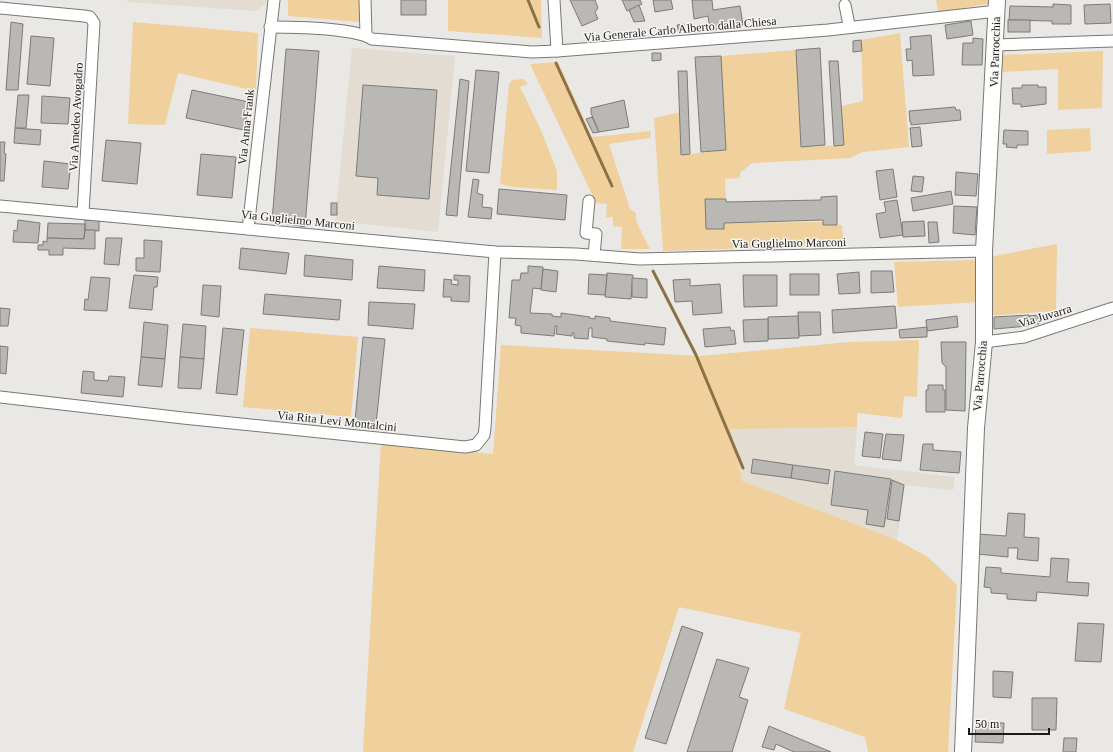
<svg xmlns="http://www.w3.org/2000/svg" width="1113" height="752" viewBox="0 0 1113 752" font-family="Georgia,serif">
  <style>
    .built { fill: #e2dcd2 }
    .green { fill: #f0d09c }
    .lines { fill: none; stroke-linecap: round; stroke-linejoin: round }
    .stream { stroke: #8b7145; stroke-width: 3 }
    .building { fill: #b9b8b4; stroke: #7c7b78 }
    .street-casing { stroke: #787774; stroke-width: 13 }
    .secondary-casing { stroke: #787774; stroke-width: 18 }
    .street { stroke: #fff; stroke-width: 11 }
    .secondary { stroke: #fff; stroke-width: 16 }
    .labels { text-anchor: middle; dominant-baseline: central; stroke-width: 3; stroke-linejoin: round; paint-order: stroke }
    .street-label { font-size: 12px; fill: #1c1b1a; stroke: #f7f5f2 }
  </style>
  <rect width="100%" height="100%" fill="#eae8e5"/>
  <!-- built -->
  <g class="built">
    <path d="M128,0H266V4L256,11L127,2Z"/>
    <path d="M352,48L455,56L438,232L335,221Z"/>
    <path d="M857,427L854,465L955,477L953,490L905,485L897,540L742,481L731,428Z"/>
  </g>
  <!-- green -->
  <g class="green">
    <path d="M288,0H360V22L288,16Z"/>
    <path d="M448,0H541L542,38L448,31Z"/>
    <path d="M936,0H991V3L938,13Z"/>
    <path d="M133,22L258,33L256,91L178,73L165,125L128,124Z"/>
    <path d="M900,33L909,147L863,152L850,158L752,163L740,173V178L725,179L726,199L705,200L706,229H724V223L823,222V225H842L844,245L663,251L654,118L680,112L682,155L726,150L721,56L796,50L801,147L844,145L841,106L863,101L861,40Z"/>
    <path d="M1103,51L1102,108L1058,110V69L1000,72V55Z"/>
    <path d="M558,62L592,137L651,131L650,138L609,144L630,209L636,213V221L650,249H621L622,227L613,226V217H606L607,204L596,203L530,64Z"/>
    <path d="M524,79L528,84L520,87L540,128L557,171V190L512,187L500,184L509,84L512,80Z"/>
    <path d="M1090,128L1091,151L1047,154V130Z"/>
    <path d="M1057,244L1056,311L984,316V258Z"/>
    <path d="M976,260L977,261L978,302L898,307L894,262Z"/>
    <path d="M250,328L358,337L351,417L243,407Z"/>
    <path d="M919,340L917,397L904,396L902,418L857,413V427L731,429L742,481L897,540L928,557L957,585L948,752H868L865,737L784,709L801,633L679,607L633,752H363L381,442L493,454L501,345L700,356L849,342Z"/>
  </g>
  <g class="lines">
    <!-- stream -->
    <g class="stream">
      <path d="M528,0L539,27"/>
      <path d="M556,63L612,186"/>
      <path d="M653,271L696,355L743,468"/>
    </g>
  </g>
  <!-- building -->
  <g class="building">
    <rect x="401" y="0" width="25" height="15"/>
    <path d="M570,0H595L598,8L595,12L598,19L582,26Z"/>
    <path d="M622,0H640L642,4L627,11Z"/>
    <path d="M653,0H671L673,9L655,12Z"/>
    <path d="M692,0H712L713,10L740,6L743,25L710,30L708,16L694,19Z"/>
    <path d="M1053,4L1071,5V24H1052V21L1009,20L1010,6L1053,7Z"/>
    <path d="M1110,4L1111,23L1085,24L1084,5Z"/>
    <path d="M639,5L645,21L634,22L629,10Z"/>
    <rect x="1008" y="20" width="22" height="12"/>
    <path d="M971,21L973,35L947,39L945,25Z"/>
    <path d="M11,22L23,24L18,90H6Z"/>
    <path d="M684,24L685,32L679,33L677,25Z"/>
    <path d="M931,35L934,75L913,76L912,60L907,61L906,49H911L910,37Z"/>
    <path d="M31,36L54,38L50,86L27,84Z"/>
    <path d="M973,38L983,39L982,65H962L963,43H973Z"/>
    <path d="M861,40L862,51L853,52V41Z"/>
    <path d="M820,48L825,145L801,147L796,50Z"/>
    <path d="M286,49L319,51L305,227L272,221Z"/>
    <path d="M652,53H661V60L652,61Z"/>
    <path d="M721,56L726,150L701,152L695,57Z"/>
    <path d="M829,61H838L844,145L834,146Z"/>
    <path d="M476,70L499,72L489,173L466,171Z"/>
    <path d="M678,71H687L690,154L681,155Z"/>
    <path d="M460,79L469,81L457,216L446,215Z"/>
    <path d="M363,85L437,90L429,199L377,195L378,178L356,176Z"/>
    <path d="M1022,85H1038V87H1046V104L1021,107V104H1013L1012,88H1022Z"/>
    <path d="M192,90L249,102L244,130L186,118Z"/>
    <path d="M18,95H29L26,128H15Z"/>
    <path d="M42,96L70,98L68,124L41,123Z"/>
    <path d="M624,100L629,127L599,132L591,113V108Z"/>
    <path d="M955,107L956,110H960L961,120L911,125V122H910L909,111Z"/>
    <path d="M592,117L599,132L593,133L586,119Z"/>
    <path d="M920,127L922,146L912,147L910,128Z"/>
    <path d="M15,128L41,130L40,145L14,143Z"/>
    <path d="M1004,130L1028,131V145H1017V148L1006,147L1007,144H1003Z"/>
    <path d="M106,140L141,143L137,184L102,181Z"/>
    <path d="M0,142H5L4,153L6,154L4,181H0Z"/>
    <path d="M201,154L236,157L232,198L197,195Z"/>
    <path d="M44,161L71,164L68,189L42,187Z"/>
    <path d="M893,169L897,197L880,200L876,171Z"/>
    <path d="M956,172L978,174L976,196L955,195Z"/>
    <path d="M913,176L924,177L922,192L911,191Z"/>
    <path d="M473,179L479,180L477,193L483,195L482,207L492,208L491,219L468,217Z"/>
    <path d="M499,189L567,195L565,220L497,214Z"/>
    <path d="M951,191L953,204L913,211L911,198Z"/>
    <path d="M837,196V225H823V220L724,223V229H706L705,199H726V202L821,200V197Z"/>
    <path d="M897,200L903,235L880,238L876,214L886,212L884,202Z"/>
    <rect x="331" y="203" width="6" height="12"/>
    <path d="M954,206L977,207L975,235L953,233Z"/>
    <path d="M18,220L40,223L38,243L13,242L14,230L17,231Z"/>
    <path d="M85,220H99V231L85,230Z"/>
    <path d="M924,221L925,236L903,237L902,222Z"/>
    <path d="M928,222H937L939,242L929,243Z"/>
    <path d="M48,223L85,224L84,239L47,238Z"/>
    <path d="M85,230H95V249L63,248V255H49V250H38V245H43V241L47,242V238L84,239Z"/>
    <path d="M106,238H122L119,265L104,264Z"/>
    <path d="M144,240L162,241L160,272L136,271V258H144Z"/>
    <path d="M241,248L289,253L286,274L239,269Z"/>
    <path d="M305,255L353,260L352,280L304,276Z"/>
    <path d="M379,266L425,270L424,291L377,288Z"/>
    <path d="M528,266L543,267L541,289L533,288L530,313L552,314V316L561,317V313L590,317L589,318L595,319V316L610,318V321L666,328L664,345L645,343V345L607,341V339L592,337V328H589L588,339L574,338V333H572V336L556,334L557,326H555L554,336L521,333V326L515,325L516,318H509L512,280H520L521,273H528Z"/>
    <path d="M543,269L558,271L556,292L541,290Z"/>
    <path d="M871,271H892L894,292L871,293Z"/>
    <path d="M859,272L860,293L839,294L837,274Z"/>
    <path d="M607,273L633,275L631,299L605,297Z"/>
    <path d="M589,274L607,275L605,295L588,294Z"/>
    <rect x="790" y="274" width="29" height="21"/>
    <path d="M134,275L158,277L157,287H154L152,310L129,308Z"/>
    <path d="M454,275L470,276L469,302L451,301V297H443L444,279L452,280L451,284L458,285V280H454Z"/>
    <path d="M743,275H777V306L744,307Z"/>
    <path d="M91,277L110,278L107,311L84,310L85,299L88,300Z"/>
    <path d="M632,278L647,279V298L632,297Z"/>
    <path d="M690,279V286L720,284L722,313L693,315L692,301L675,302L673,280Z"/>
    <path d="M203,285L221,286L219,317L201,315Z"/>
    <path d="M265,294L341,300L339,320L263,314Z"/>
    <path d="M369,302L415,304L413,329L368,325Z"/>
    <path d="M895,306L897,328L833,333L832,310Z"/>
    <path d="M0,308L10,309L8,326H0Z"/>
    <path d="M798,312H820L821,335L799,336Z"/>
    <path d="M1029,315V326L994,329V317Z"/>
    <path d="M1038,315L1039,324H1030L1029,316Z"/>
    <path d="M798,316L799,338L768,339V317Z"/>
    <path d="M957,316L958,327L927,331L926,320Z"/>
    <path d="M768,319V341L744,342L743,320Z"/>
    <path d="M144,322L168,325L165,359L141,357Z"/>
    <path d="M183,324L206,326L204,359L180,357Z"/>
    <path d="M730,327L731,331L734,330L736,344L705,347L703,329Z"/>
    <path d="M927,327V337L900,338L899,330Z"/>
    <path d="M223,328L244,330L237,395L216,393Z"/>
    <path d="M363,337L385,339L376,424L355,421Z"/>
    <path d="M941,342H966L965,411L946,410V367L942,363Z"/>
    <path d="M0,346L8,347L6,374L0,373Z"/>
    <path d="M141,357L165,359L162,387L138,385Z"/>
    <path d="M180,357L204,359L201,389L178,388Z"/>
    <path d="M83,371L94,372V380L108,381L109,376L125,377L123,397L81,393Z"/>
    <path d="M928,385H943V390H945V412H926V390H928Z"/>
    <path d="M865,432L883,434L880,458L862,456Z"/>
    <path d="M886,434L904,435L901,461L882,459Z"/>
    <path d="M923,444H933V450L961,452L959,473L920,470Z"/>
    <path d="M753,459L793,465L791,478L751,473Z"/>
    <path d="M793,465L830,470L828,484L791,478Z"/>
    <path d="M835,471L891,479L884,527L866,524L868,510L831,505Z"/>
    <path d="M892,480L904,485L899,521L887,519Z"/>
    <path d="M1008,513L1025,514L1024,537L1039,538L1038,561L1017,559L1018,548H1008V557L977,554L978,534L1006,536Z"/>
    <path d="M1051,558L1069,559L1067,582L1089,583L1088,596L1037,592L1036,601L1007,599V594L991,593V588L984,587L986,567L1001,568V573L1050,577Z"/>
    <path d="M1078,623L1104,624L1101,662L1075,661Z"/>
    <path d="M682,626L703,633L666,744L645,738Z"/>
    <path d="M717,659L749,668L739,697L748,700L732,752H687Z"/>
    <path d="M993,671L1013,672L1011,698L993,697Z"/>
    <path d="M1032,698H1057L1056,730H1032Z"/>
    <path d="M976,722L1004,723L1003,743L975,742Z"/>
    <path d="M769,726L831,752H794L776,744L774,750L762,747Z"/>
    <path d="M1064,738H1077L1076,752H1063Z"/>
  </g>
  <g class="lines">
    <defs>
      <g id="street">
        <path d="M365,0L366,35"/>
        <path d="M554,0L557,51"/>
        <path d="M845,5L849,25L851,27"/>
        <path d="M0,8L84,16L90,17L94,23L83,213"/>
        <path d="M270,27C293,27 354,28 372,39L532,52L557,51L828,30L997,11"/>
        <path d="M996,45L1113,41"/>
        <path d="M589,201L586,233L596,234L594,255"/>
        <path d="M0,206L495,252L576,254L640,259L984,251"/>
        <path d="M248,229L274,0"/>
        <path d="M984,342L1024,337L1113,308"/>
        <path d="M0,397L183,418L465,447L476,445L484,435L485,428L495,252"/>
      </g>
      <path id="secondary" d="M963,752L976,428L984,342V251L997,0"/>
    </defs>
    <!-- street casing -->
    <use href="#street" class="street-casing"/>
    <!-- secondary casing -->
    <use href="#secondary" class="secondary-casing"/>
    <!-- street -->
    <use href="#street" class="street"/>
    <!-- secondary -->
    <use href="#secondary" class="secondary"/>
  </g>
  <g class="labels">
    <!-- street labels -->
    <g class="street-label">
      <text transform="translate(680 29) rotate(-5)">Via Generale Carlo Alberto dalla Chiesa</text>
      <text transform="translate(995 52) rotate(-88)">Via Parrocchia</text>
      <text transform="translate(76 117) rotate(-87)">Via Amedeo Avogadro</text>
      <text transform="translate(246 127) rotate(-84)">Via Anna Frank</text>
      <text transform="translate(298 220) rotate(6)">Via Guglielmo Marconi</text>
      <text transform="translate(789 243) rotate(-1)">Via Guglielmo Marconi</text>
      <text transform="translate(1045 316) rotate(-17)">Via Juvarra</text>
      <text transform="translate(980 376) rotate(-85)">Via Parrocchia</text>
      <text transform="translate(337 421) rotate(6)">Via Rita Levi Montalcini</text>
    </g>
  </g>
  <!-- scale -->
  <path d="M969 728v6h80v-6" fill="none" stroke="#1c1b1a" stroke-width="2"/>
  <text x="975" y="728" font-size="12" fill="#1c1b1a" stroke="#f7f5f2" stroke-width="3" paint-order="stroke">50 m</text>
</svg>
